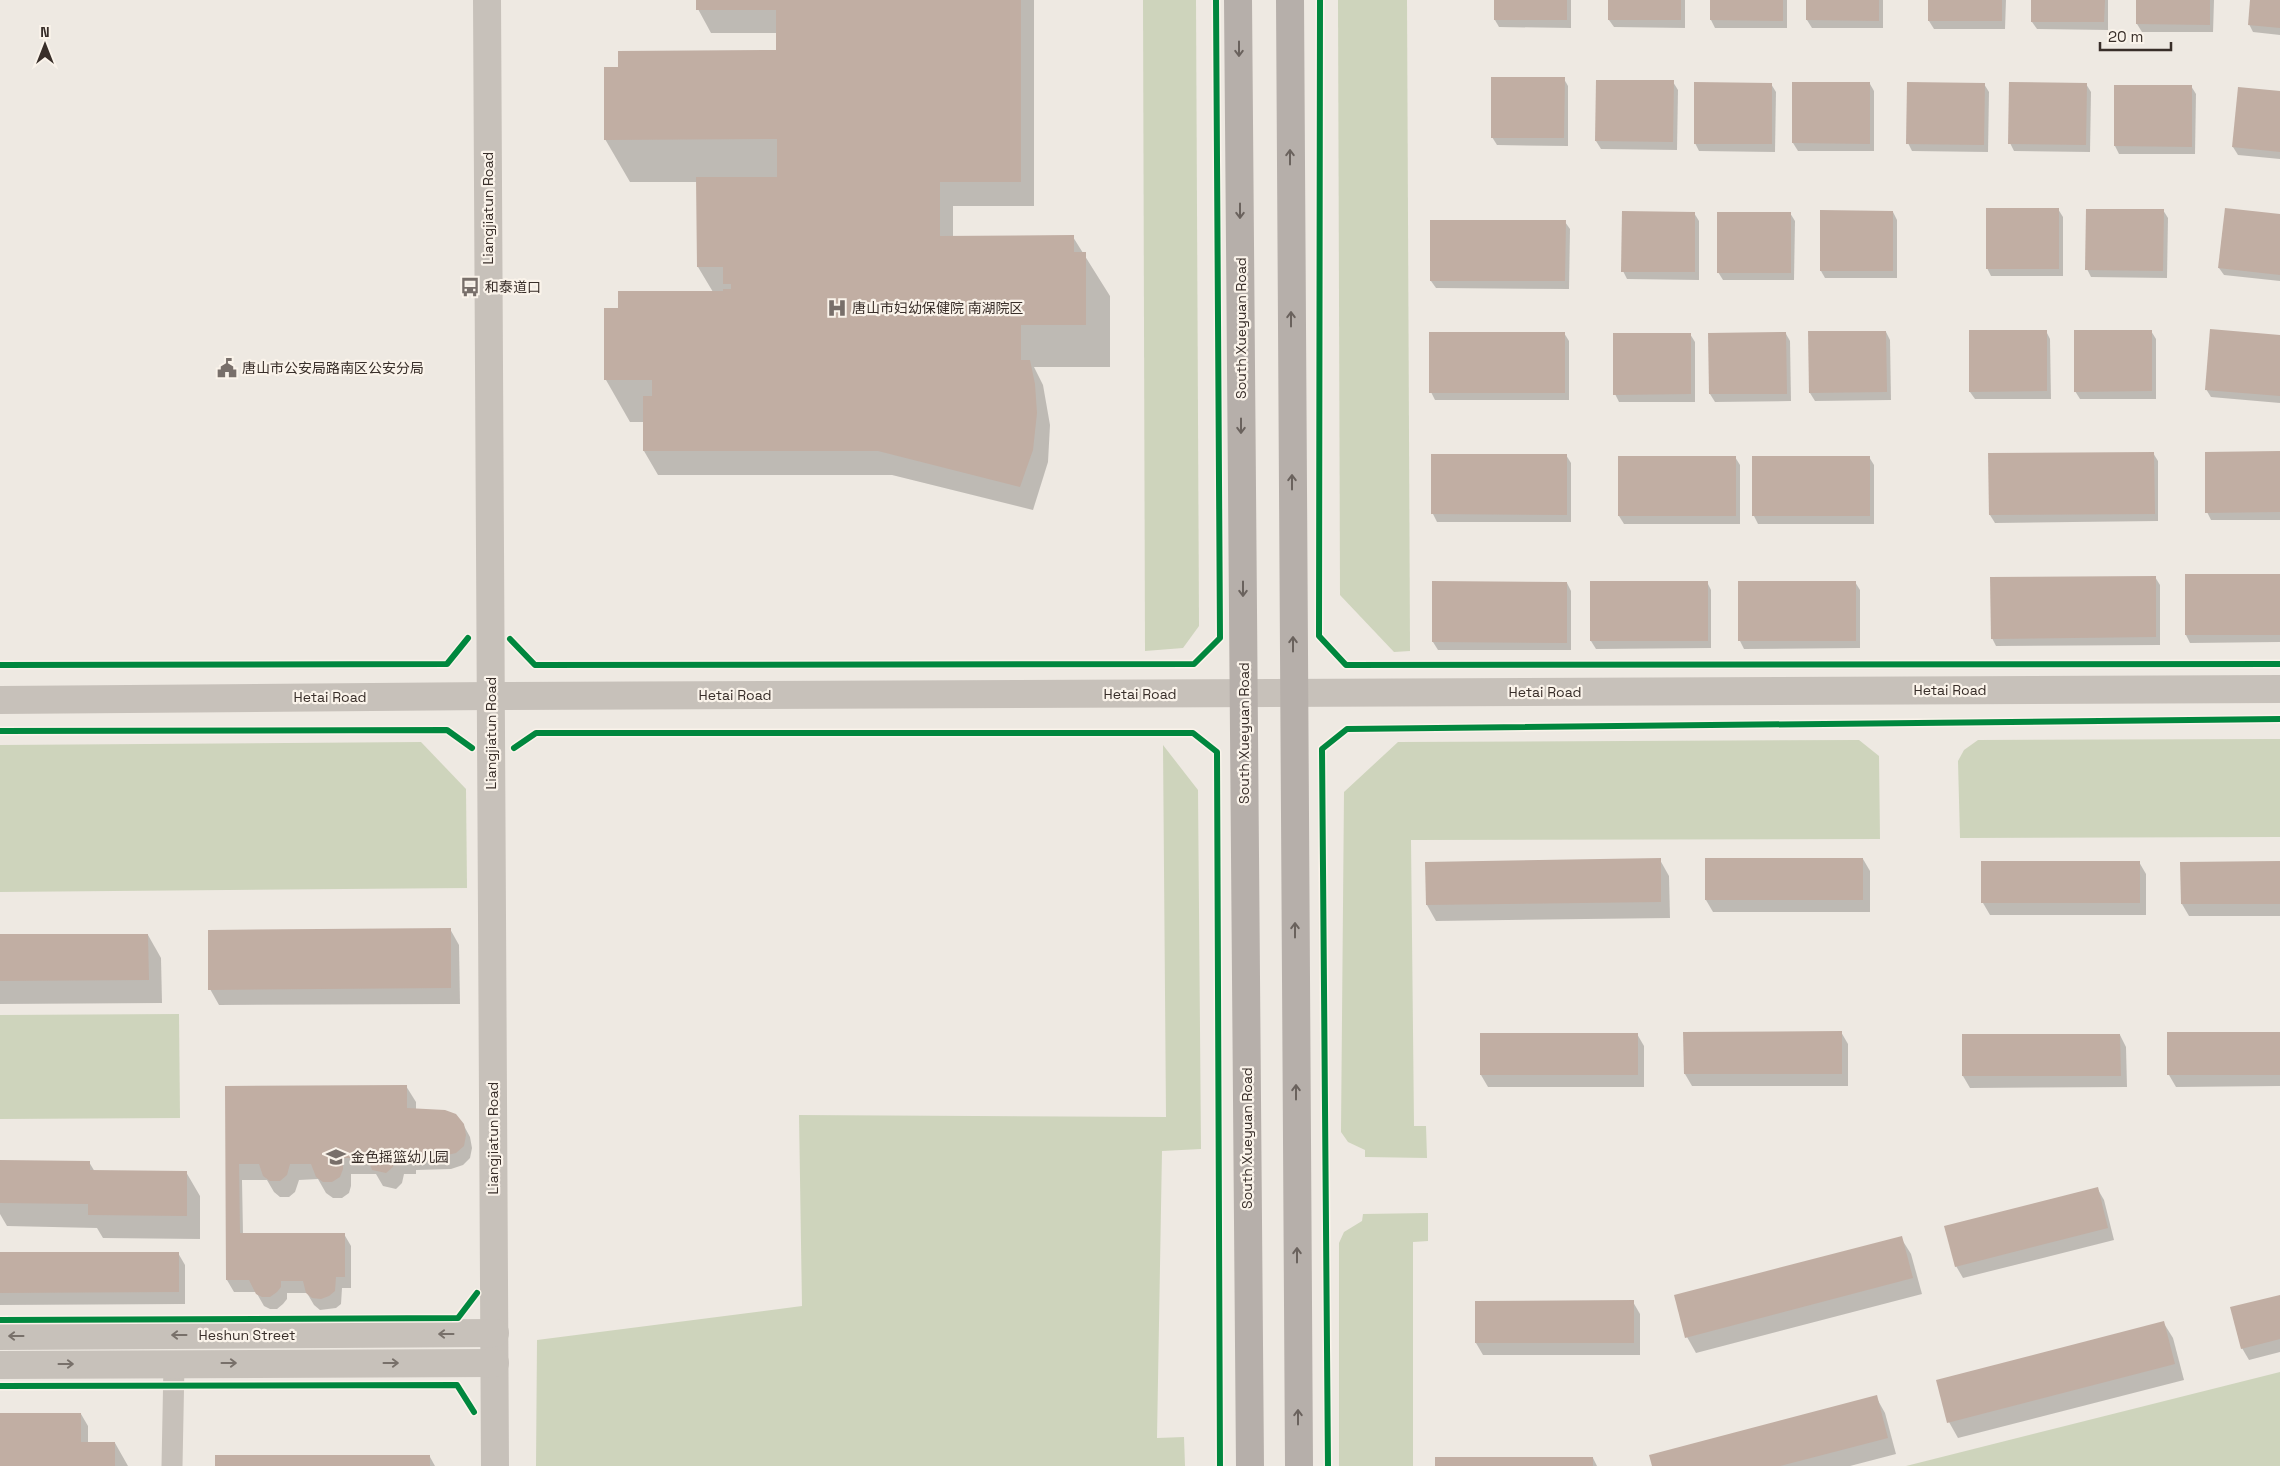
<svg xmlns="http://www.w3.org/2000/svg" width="2280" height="1466" viewBox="0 0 2280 1466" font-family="'Space Grotesk','Noto Sans SC',sans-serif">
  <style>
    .green { fill: #ced4bc }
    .shadow { fill: #0003 }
    .building { fill: #c1aea3 }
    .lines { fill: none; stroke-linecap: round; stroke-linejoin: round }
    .minor { stroke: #c7c1ba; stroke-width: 21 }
    .tertiary { stroke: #c7c1ba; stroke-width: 28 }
    .primary { stroke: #b6afaa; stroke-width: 28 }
    .cycleway-casing { stroke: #faf3ea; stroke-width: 9 }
    .cycleway { stroke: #00873e; stroke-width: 6 }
    .oneway { stroke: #6a625d }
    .oneway2 { stroke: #78706a }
    .labels { text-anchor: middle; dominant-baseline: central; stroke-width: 4.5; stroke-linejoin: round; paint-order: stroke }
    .street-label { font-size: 14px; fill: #382e29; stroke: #faf3ea }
    .poi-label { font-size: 14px; fill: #382e29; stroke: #faf3ea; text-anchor: start }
  </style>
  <rect width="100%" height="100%" fill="#eee9e2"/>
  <!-- green -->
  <g class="green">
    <path d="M1143,0H1196L1199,626L1183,648L1145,651Z"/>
    <path d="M1338,0H1407L1410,651L1394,652L1340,595Z"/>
    <path d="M2280,739V837L1960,838L1958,761L1964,750L1978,740Z"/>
    <path d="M1859,740L1879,756L1880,839L1411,840L1414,1126H1426L1427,1158L1365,1157V1150L1348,1142L1341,1132L1344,792L1398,742Z"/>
    <path d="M421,742L466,789L467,888L0,892V745Z"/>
    <path d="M1163,745L1198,790L1201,1149L1162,1151L1157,1438L1184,1437L1185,1466H536L537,1340L802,1306L799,1115L1166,1117Z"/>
    <path d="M179,1014L180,1118L0,1119V1015Z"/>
    <path d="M1428,1213V1241L1413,1242V1466H1339V1243L1344,1232L1362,1221L1363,1214Z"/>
    <path d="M2280,1372V1466H1906Z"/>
  </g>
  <!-- shadow -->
  <g class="shadow">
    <path d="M698,0H1034V206H953V237H1073L1110,296V367H1034L1043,385L1050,425L1048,462L1033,510L892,475H658L644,451V422H630L606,380L619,309L713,292L698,267V182H630L605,139L619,68L779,52L778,33H711L698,9Z"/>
    <path d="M1495,0H1571V28L1499,27L1495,20Z"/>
    <path d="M1609,0H1685V28L1614,27L1609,20Z"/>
    <path d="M1711,0H1787V28H1715L1711,20Z"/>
    <path d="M1807,0H1883V28H1812L1807,20Z"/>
    <path d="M1930,0H2006L2005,29H1934L1929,21Z"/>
    <path d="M2032,0H2108V30L2037,29L2032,22Z"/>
    <path d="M2138,0H2214L2213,32H2142L2137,24Z"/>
    <path d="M2251,0H2280V35L2253,32L2249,24Z"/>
    <path d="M1564,79L1568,86V146L1497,145L1492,137Z"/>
    <path d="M1673,82L1678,90L1677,150L1601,149L1596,141Z"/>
    <path d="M1771,84L1776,92L1775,152L1699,151L1695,143Z"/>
    <path d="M1870,84L1874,91V151H1798L1793,143Z"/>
    <path d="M1984,84L1989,92L1988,152L1912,151L1908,143Z"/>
    <path d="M2086,84L2091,92L2090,152L2014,151L2010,143Z"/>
    <path d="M2191,86L2196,94L2195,154H2119L2115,146Z"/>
    <path d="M2280,93V159L2238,155L2233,147Z"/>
    <path d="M2058,209L2063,217V276H1991L1987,268Z"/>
    <path d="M2163,210L2168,218L2167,278L2091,277L2087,269Z"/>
    <path d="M1893,212L1897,220V278H1825L1821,271Z"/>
    <path d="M1694,213L1699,221V280L1627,279L1623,271Z"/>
    <path d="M1790,213L1795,221L1794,280H1723L1718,272Z"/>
    <path d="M2280,215V281L2224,275L2219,268Z"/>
    <path d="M1565,222L1570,229L1569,289L1436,288L1431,281Z"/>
    <path d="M2046,331L2050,339L2051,399H1975L1970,392Z"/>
    <path d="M2151,331L2156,339V399H2080L2075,391Z"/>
    <path d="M1886,332L1890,340L1891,400L1815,401L1810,393Z"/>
    <path d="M1564,333L1569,341V400H1435L1431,392Z"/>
    <path d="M1690,334L1695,342V402H1619L1615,394Z"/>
    <path d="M1786,334L1790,341L1791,401L1715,402L1710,394Z"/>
    <path d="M2280,336V403L2211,397L2206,389Z"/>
    <path d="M2153,453L2158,461V521L1995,523L1990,515Z"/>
    <path d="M2280,453V520H2211L2207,512Z"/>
    <path d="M1566,455L1571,463V522H1437L1433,514Z"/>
    <path d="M1735,457L1740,465V524H1624L1619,516V458Z"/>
    <path d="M1754,457H1869L1874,465V524H1758L1754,516Z"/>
    <path d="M2280,575V642L2190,643L2186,635Z"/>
    <path d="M2155,577L2160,585V645L1996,646L1992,638Z"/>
    <path d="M1591,582H1707L1711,590V648L1596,649L1591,641Z"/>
    <path d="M1740,582H1855L1860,590V648L1744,649L1740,641Z"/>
    <path d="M1567,583L1571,591V650H1438L1433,642Z"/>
    <path d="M1863,859L1870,871V912H1713L1706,900Z"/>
    <path d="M1660,860L1669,876L1670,918L1436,921L1427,905L1426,863Z"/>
    <path d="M1983,862H2139L2146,874V915H1990L1983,903Z"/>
    <path d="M2280,863V916H2189L2182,904Z"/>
    <path d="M450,929L459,945L460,1004L219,1005L210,989Z"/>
    <path d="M148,935L161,958L162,1003L0,1004V936Z"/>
    <path d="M1841,1032L1848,1044V1086H1692L1685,1074Z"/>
    <path d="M1481,1034H1637L1644,1046V1087H1488L1481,1075Z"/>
    <path d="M2280,1034V1086L2176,1087L2169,1075Z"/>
    <path d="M2120,1035L2126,1047L2127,1087L1970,1088L1963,1076Z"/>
    <path d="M406,1086L416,1102V1110L463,1124L470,1137L472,1148L470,1158L463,1165L451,1169L416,1170V1174H404L402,1183L396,1189L383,1186L376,1174H351V1186L349,1193L342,1198H333L326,1193L318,1179L299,1180L295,1192L289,1197H280L274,1192L267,1180H242L243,1234H344L351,1246V1288H342L341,1304L336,1308L320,1310L314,1305L307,1293H287V1299L283,1304L277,1309H270L264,1306L256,1292H234L227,1280L226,1164Z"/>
    <path d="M0,1161L89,1162L95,1172H186L200,1196V1239L103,1238L97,1228L7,1226L0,1214Z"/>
    <path d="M2097,1188L2104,1200L2114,1240L1963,1278L1956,1266Z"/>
    <path d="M1901,1238L1911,1254L1922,1294L1696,1353L1687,1337Z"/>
    <path d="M178,1253L185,1265V1304L0,1305V1254Z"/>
    <path d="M2280,1296V1352L2249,1360L2242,1348Z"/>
    <path d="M1633,1302L1640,1314V1355H1483L1476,1343Z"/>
    <path d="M2163,1322L2173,1338L2184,1380L1958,1438L1949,1422Z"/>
    <path d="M1876,1397L1885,1413L1896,1454L1850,1466H1654Z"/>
    <path d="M81,1414L88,1426V1443H115L128,1466H0V1415Z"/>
    <path d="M430,1457L435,1466H217Z"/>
    <path d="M1593,1458L1597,1466H1436Z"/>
  </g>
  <!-- building -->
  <g class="building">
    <path d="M696,0H1021V182H940V236L1074,235V252H1086V325H1021V360H1030L1035,384L1037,413L1033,450L1020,487L878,451H643V396H652V380H604V308H618V291H723V289H731V284H723V267H697L696,177H777V139L604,140V67H618V51L776,50V10H696Z"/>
    <rect x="1494" y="0" width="73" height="20"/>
    <rect x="1608" y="0" width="73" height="20"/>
    <path d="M1710,0H1783V21L1710,20Z"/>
    <path d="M1806,0H1879V21L1806,20Z"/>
    <rect x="1928" y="0" width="74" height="21"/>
    <path d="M2031,0H2105L2104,22H2031Z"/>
    <path d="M2136,0H2210V25L2136,24Z"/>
    <path d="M2250,0H2280V28L2248,25Z"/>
    <path d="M1491,77H1565L1564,138H1491Z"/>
    <path d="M1596,80H1674L1673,142L1595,141Z"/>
    <path d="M1694,82L1772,83V144H1694Z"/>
    <path d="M1792,82H1870V144L1792,143Z"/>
    <path d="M1907,82L1985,83L1984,145L1906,144Z"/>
    <path d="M2009,82L2087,83L2086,145L2008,144Z"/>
    <path d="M2114,85H2192V147L2114,146Z"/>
    <path d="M2238,87L2280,91V152L2232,147Z"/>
    <rect x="1986" y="208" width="73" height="61"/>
    <path d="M2225,208L2280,214V275L2218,268Z"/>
    <path d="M2086,209H2164L2163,271L2085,270Z"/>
    <path d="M1820,210L1893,211V271H1820Z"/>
    <path d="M1622,211L1695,212V272H1621Z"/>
    <rect x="1717" y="212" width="74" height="61"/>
    <path d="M1430,220H1566L1565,281H1430Z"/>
    <path d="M2210,329L2280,335V396L2205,390Z"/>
    <path d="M1969,330H2047V391L1969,392Z"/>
    <path d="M2074,330H2152V391L2074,392Z"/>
    <path d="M1808,331H1886L1887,392L1809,393Z"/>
    <rect x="1429" y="332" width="136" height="61"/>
    <path d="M1786,332L1787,394H1709L1708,333Z"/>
    <path d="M1613,333H1691V394L1613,395Z"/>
    <path d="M2280,451V512L2205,513V452Z"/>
    <path d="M2154,452L2155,514L1989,515L1988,453Z"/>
    <path d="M1431,454H1567V515L1431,514Z"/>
    <rect x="1618" y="456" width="118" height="60"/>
    <rect x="1752" y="456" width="118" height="60"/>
    <rect x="2185" y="574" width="95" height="61"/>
    <path d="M2156,576V637L1991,639L1990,577Z"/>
    <path d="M1432,581L1567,582V643L1432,642Z"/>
    <rect x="1590" y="581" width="118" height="60"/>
    <rect x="1738" y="581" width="118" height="60"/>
    <path d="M1661,858V902L1426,905L1425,862Z"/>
    <rect x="1705" y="858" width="158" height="42"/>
    <rect x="1981" y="861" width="159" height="42"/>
    <path d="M2280,861V904H2181L2180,862Z"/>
    <path d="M451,928V988L208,990V930Z"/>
    <path d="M0,934H148L149,980L0,981Z"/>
    <path d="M1842,1031V1074H1684L1683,1032Z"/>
    <rect x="2167" y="1032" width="113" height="43"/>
    <rect x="1480" y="1033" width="158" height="42"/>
    <path d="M1962,1034H2120L2121,1076H1962Z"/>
    <path d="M407,1085V1108L445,1110L456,1114L464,1124L466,1135L464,1146L456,1153L434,1158H395L393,1167L386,1173L372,1170L368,1158H343V1169L340,1177L332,1182H323L316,1177L311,1164H290L287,1175L280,1181H270L263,1176L259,1164H239L240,1233H345V1277H336L335,1291L329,1296L321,1299L312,1298L306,1293L303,1281H281V1287L277,1292L270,1297H262L256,1294L249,1280H226L225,1086Z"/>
    <path d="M0,1160L90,1161V1170L187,1171V1216L88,1215V1204L0,1203Z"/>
    <path d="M2098,1187L2108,1228L1955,1267L1944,1226Z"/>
    <path d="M1902,1236L1913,1278L1685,1338L1674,1295Z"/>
    <path d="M0,1252H179V1292L0,1293Z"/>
    <path d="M2280,1295V1339L2241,1349L2230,1307Z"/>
    <path d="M1634,1300V1343H1475V1301Z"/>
    <path d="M2164,1321L2175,1364L1947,1423L1936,1380Z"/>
    <path d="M1877,1395L1888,1438L1780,1466H1652L1649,1455Z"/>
    <path d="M0,1413H81V1442H115V1466H0Z"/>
    <rect x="215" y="1455" width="215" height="11"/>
    <rect x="1435" y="1457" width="158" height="9"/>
  </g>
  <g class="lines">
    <!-- minor -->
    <path class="minor" d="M172,1466L174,1364"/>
    <!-- tertiary -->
    <g class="tertiary">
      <path d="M487,0L495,1466"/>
      <path d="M0,700L490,696L2280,689"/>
      <path d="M0,1336L495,1333"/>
      <path d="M0,1365L495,1363"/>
    </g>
    <!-- primary -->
    <g class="primary">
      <path d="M1238,0L1250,1466"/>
      <path d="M1290,0L1299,1466"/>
    </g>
    <defs>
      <g id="cycleway">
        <path d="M1320,0L1319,636L1346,665L2280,664"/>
        <path d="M510,639L535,665L1194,664L1220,638L1216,0"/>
        <path d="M0,665L447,664L468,638"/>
        <path d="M0,731L447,730L472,748"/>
        <path d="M514,748L536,733H1193L1217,752L1220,1466"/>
        <path d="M0,1320L458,1318L477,1293"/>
        <path d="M0,1386L457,1385L474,1412"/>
        <path d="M1328,1466L1322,749L1347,729L2280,719"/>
      </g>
    </defs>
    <!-- cycleway casing -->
    <use href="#cycleway" class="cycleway-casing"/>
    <!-- cycleway -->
    <use href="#cycleway" class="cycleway"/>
  </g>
  <!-- one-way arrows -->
  <defs><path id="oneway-shaft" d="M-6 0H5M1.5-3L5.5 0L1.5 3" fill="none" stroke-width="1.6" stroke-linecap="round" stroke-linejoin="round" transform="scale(1.25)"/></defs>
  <g class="oneway">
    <use href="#oneway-shaft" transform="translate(1239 49) rotate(90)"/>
    <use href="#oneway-shaft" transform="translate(1290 157) rotate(-90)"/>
    <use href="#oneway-shaft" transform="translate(1240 211) rotate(90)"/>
    <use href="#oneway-shaft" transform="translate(1291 319) rotate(-90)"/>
    <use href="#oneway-shaft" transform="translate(1241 426) rotate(90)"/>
    <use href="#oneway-shaft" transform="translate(1292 482) rotate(-90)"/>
    <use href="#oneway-shaft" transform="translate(1243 589) rotate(90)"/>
    <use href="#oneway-shaft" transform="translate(1293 644) rotate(-90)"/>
    <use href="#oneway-shaft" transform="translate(1295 930) rotate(-90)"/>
    <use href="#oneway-shaft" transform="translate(1296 1092) rotate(-90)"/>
    <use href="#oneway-shaft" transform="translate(1297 1255) rotate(-90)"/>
    <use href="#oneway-shaft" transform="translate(1298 1417) rotate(-90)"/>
  </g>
  <g class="oneway2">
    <use href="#oneway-shaft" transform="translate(446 1334) rotate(180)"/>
    <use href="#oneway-shaft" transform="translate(179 1335) rotate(180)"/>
    <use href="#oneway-shaft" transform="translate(16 1336) rotate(180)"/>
    <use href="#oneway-shaft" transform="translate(229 1363)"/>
    <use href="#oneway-shaft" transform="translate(391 1363)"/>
    <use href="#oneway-shaft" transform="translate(66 1364)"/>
  </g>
  <!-- icons -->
  <defs>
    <symbol id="bus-bare" viewBox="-9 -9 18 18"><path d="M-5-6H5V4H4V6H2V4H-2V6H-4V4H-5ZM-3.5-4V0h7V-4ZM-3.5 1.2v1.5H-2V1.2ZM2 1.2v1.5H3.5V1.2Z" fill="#786f6a" stroke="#faf3ea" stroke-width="2.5" paint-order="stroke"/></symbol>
    <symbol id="hospital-bare" viewBox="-9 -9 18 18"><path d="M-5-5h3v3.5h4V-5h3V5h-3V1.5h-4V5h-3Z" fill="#786f6a" stroke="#faf3ea" stroke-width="2.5" paint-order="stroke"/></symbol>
    <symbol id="civic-bare" viewBox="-9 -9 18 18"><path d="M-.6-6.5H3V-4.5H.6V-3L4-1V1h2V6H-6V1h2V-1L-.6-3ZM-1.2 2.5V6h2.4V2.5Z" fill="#786f6a" stroke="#faf3ea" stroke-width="2.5" paint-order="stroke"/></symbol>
    <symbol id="school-bare" viewBox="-9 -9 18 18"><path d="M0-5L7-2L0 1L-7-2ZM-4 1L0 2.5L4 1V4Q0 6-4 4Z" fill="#786f6a" stroke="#faf3ea" stroke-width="2.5" paint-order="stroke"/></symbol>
  </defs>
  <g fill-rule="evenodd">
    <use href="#bus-bare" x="456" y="273" width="28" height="28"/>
    <use href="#hospital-bare" x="823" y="294" width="28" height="28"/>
    <use href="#civic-bare" x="213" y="354" width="28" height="28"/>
    <use href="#school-bare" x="322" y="1143" width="28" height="28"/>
  </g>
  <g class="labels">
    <!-- street labels -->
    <g class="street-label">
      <text transform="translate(488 208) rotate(-90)">Liangjiatun Road</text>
      <text transform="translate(1241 328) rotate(-90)">South Xueyuan Road</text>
      <text x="1950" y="690">Hetai Road</text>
      <text x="1545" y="692">Hetai Road</text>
      <text x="1140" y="694">Hetai Road</text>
      <text x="735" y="695">Hetai Road</text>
      <text x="330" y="697">Hetai Road</text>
      <text transform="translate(491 733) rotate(-90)">Liangjiatun Road</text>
      <text transform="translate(1244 733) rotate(-90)">South Xueyuan Road</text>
      <text transform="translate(493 1138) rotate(-90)">Liangjiatun Road</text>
      <text transform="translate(1247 1138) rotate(-90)">South Xueyuan Road</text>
      <text x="247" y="1335">Heshun Street</text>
    </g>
    <!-- poi labels -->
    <g class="poi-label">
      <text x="485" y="287">和泰道口</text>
      <text x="852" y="308">唐山市妇幼保健院 南湖院区</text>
      <text x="242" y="368">唐山市公安局路南区公安分局</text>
      <text x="351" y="1157">金色摇篮幼儿园</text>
    </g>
  </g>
  <!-- north arrow -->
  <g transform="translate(45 45)" stroke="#faf3ea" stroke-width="4" paint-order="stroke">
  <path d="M0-4L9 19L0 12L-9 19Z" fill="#382e29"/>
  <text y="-8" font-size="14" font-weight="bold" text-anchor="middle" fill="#382e29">N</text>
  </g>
  <!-- scale -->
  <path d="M2100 42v8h71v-8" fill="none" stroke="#382e29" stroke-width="2.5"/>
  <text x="2108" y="42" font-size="15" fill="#382e29" stroke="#faf3ea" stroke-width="4" paint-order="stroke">20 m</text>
</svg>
